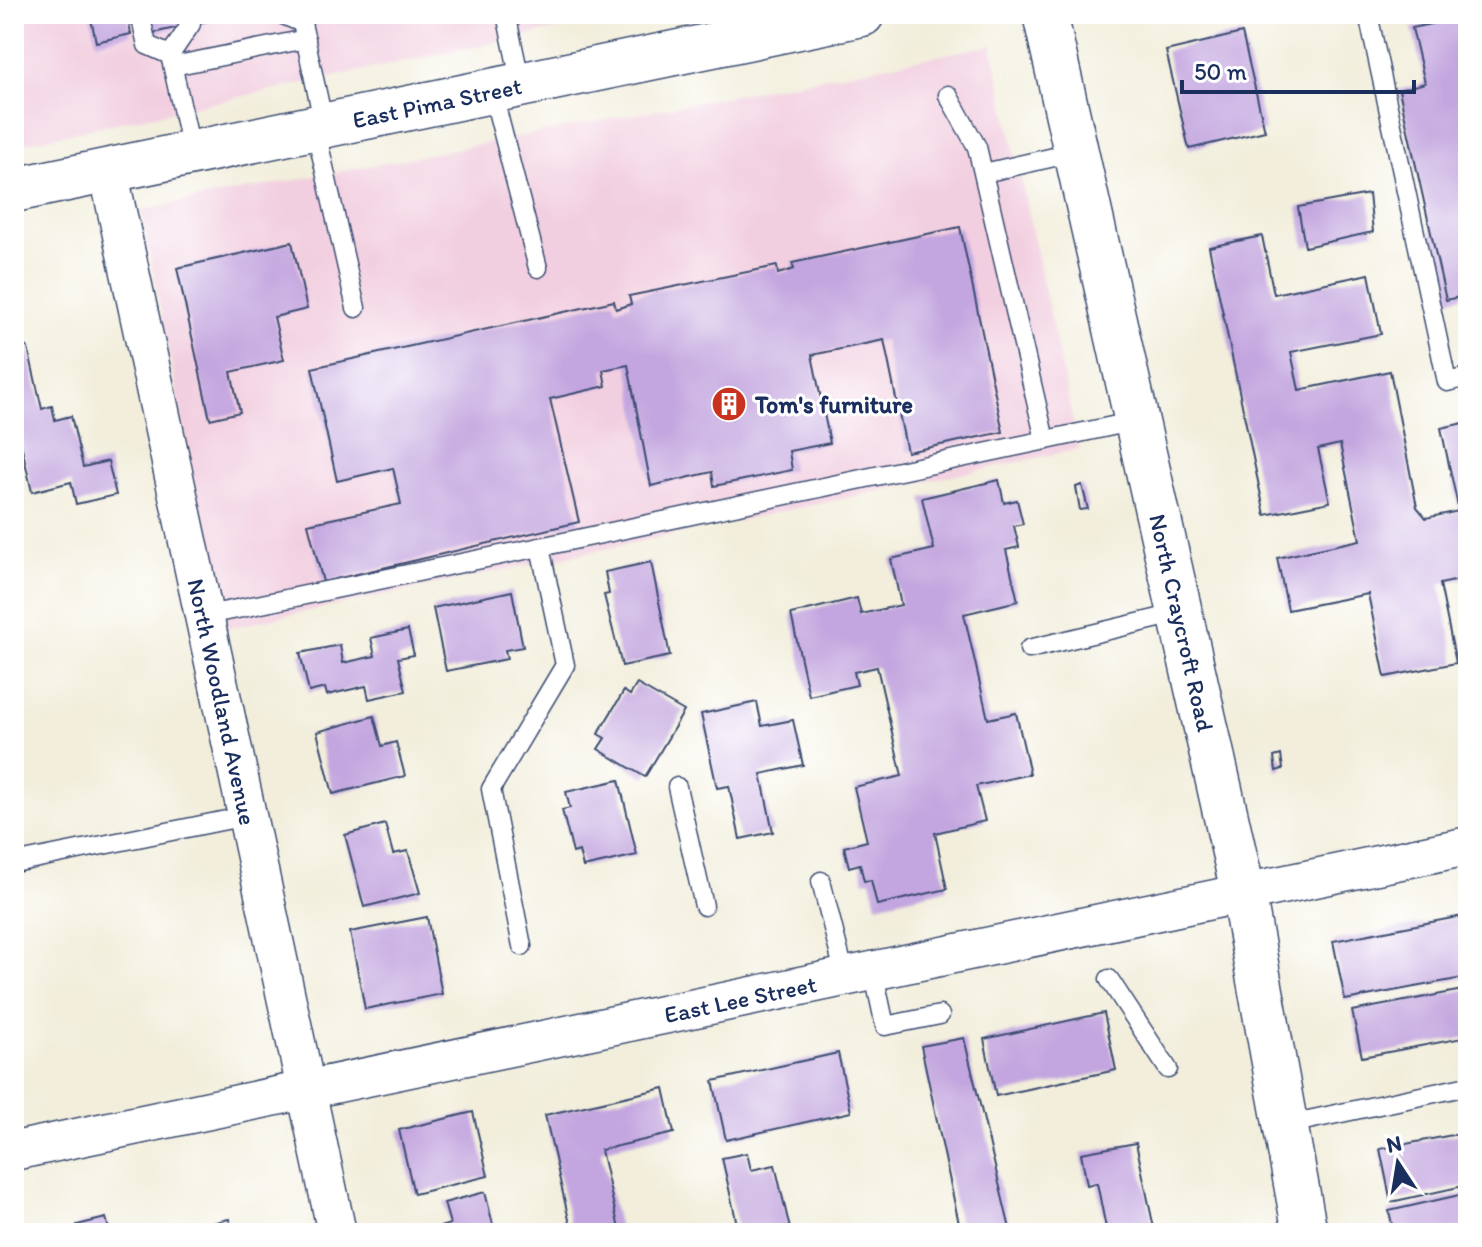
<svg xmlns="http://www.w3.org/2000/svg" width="1482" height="1247" viewBox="0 0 1482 1247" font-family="Itim,sans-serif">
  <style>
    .built { fill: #f2cfe0 }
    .building { fill: #c3a6df }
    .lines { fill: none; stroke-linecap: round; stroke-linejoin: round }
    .service-casing { stroke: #3b4c71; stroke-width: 21 }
    .minor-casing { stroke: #3b4c71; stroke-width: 41 }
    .tertiary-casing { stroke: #3b4c71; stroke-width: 47 }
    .secondary-casing { stroke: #3b4c71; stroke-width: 47 }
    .service { stroke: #fff; stroke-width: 18 }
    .minor { stroke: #fff; stroke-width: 38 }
    .tertiary { stroke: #fff; stroke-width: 44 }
    .secondary { stroke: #fff; stroke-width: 44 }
    .labels { text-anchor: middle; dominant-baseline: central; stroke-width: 6; stroke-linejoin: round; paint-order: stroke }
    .street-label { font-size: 24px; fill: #1b2f5e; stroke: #fff }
    .poi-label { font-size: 24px; font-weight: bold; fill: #1b2f5e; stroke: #fff; text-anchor: start }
  </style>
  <rect width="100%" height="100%" fill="#fff"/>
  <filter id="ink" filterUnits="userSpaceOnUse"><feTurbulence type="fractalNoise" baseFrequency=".0125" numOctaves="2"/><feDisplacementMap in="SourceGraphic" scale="16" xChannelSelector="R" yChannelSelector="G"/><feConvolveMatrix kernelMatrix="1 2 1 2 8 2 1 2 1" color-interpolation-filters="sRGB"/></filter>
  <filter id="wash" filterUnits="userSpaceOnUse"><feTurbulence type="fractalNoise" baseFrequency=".006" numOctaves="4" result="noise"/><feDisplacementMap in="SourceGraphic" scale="32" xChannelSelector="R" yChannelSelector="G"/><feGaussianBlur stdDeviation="1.8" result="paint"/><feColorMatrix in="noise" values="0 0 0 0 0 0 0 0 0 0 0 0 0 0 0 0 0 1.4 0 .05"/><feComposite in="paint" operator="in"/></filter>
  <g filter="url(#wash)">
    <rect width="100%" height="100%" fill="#f2eedb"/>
    <!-- built -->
    <g class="built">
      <path d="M14,14H628L14,145Z"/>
      <path d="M992,45L1079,449L223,629L141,210Z"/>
    </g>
    <g id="blocks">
      <!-- building -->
      <g class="building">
        <path d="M90,14H127L131,34L96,42Z"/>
        <path d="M144,14H235V15L148,34Z"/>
        <path d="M1468,16V77L1461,79L1468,111V295L1446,300L1399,90L1425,83L1412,28Z"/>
        <path d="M1242,33L1265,131L1189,149L1166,51Z"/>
        <path d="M1369,194L1373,232L1305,247L1298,207Z"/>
        <path d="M960,227L1003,432L907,452L884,340L812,355L830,443L789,451L792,470L714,486L712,472L651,486L628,365L603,370L606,386L550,399L579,522L323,582L308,524L401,504L393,468L337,481L312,368L614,301L616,309L631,304L629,296L777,266L778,274L794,269L792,263Z"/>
        <path d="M1262,236L1274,294L1369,274L1381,334L1291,352L1299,390L1390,371L1417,507L1426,518L1459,511L1441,428L1468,422V578L1440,584L1456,663L1385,677L1368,594L1288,610L1277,558L1360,540L1340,444L1318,449L1330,502L1265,515L1209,247Z"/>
        <path d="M292,242L307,309L274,317L284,360L231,372L240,412L210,419L177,268Z"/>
        <path d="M14,339L28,348L42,409L52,406L55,420L71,416L83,467L108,461L116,495L76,504L71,482L32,492L19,435L14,436Z"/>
        <path d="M999,480L1004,503L1017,500L1023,524L1014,526L1019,547L1006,550L1018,601L964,614L988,719L1016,713L1030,774L976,786L985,821L935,833L947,889L877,905L871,880L864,881L860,864L849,867L844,847L867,841L854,787L902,776L877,667L854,672L857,685L809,696L791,614L857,598L861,614L901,605L891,559L934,549L922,498Z"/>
        <path d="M1082,485L1088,509L1080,510L1076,487Z"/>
        <path d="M651,562L670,656L622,666L604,595L609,594L605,572Z"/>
        <path d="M512,591L523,647L505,650L507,659L446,671L433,608Z"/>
        <path d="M408,630L414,655L398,658L406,691L369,699L366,686L327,695L325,688L309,692L300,653L340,645L343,663L375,656L371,638Z"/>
        <path d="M637,684L684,711L645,777L598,749L605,738L598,734L624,691L630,695Z"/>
        <path d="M757,702L762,726L793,720L803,765L761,774L773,832L740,839L729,786L717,788L701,714Z"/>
        <path d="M374,716L382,746L396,742L405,776L333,794L317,732Z"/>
        <path d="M1281,755L1283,769L1276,771L1274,757Z"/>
        <path d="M619,780L637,855L583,867L579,851L573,853L562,810L570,808L566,792Z"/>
        <path d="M385,824L393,854L408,851L420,893L364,907L345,835Z"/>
        <path d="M1468,915V977L1345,1000L1333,941Z"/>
        <path d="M427,917L442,994L365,1009L350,932Z"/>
        <path d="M1468,989V1037L1362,1057L1352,1011Z"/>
        <path d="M1104,1013L1116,1070L996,1096L984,1039Z"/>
        <path d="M964,1038L1011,1233H961L921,1046Z"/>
        <path d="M838,1053L851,1112L726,1140L713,1081Z"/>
        <path d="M664,1088L674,1133L601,1150L620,1233H572L545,1115Z"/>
        <path d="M473,1112L488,1176L414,1194L399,1130Z"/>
        <path d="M1468,1132V1185L1391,1202L1380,1149Z"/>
        <path d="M1136,1143L1154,1228L1107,1233L1097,1183L1087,1185L1081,1153Z"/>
        <path d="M747,1153L751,1170L775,1165L791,1233H739L722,1158Z"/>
        <path d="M485,1192L495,1233H431L430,1230L450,1224L444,1203Z"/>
        <path d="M1468,1193V1233H1394L1389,1211Z"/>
        <path d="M106,1218L110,1233H79L77,1225Z"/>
        <path d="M229,1219L232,1233H172V1232Z"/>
      </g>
    </g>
  </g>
  <g filter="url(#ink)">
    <use href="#blocks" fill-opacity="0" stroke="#3b4c71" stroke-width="2"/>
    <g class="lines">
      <defs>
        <g id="service">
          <path d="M140,14L147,45L170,55"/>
          <path d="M281,14L302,23"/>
          <path d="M306,14L302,23L324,125"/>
          <path d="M506,14L521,84"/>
          <path d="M1368,14L1447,382L1468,377"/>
          <path d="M191,24L170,55L192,153"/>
          <path d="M173,66L306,39"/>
          <path d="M492,91L538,268"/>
          <path d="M948,95L977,147L1045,440"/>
          <path d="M315,127L356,308"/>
          <path d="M984,173L1076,152"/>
          <path d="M203,616L540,547"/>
          <path d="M1029,649L1180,613"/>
          <path d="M677,787L704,906"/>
          <path d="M14,863L246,816"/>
          <path d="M821,881L845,976"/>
          <path d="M522,946L491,789L565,665L540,547L1136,421"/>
          <path d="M873,970L885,1026L940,1015"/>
          <path d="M1109,979L1168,1069"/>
          <path d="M1285,1125L1468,1086"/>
        </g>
        <g id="minor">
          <path id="s1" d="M108,170L337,1233"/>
          <path id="s2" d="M14,1151L1468,846"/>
        </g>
        <g id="tertiary">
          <path id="s3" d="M14,190L862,14"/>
        </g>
        <g id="secondary">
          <path id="s4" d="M1045,14L1243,892L1305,1233"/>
        </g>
      </defs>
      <!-- service casing -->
      <use href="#service" class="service-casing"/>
      <!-- minor casing -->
      <use href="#minor" class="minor-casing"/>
      <!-- tertiary casing -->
      <use href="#tertiary" class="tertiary-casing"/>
      <!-- secondary casing -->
      <use href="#secondary" class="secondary-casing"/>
      <!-- service -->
      <use href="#service" class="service"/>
      <!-- minor -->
      <use href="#minor" class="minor"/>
      <!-- tertiary -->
      <use href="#tertiary" class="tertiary"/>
      <!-- secondary -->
      <use href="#secondary" class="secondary"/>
    </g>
  </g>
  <!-- icons -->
  <defs>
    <symbol id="building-disc" viewBox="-11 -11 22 22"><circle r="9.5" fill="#c8321e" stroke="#fff"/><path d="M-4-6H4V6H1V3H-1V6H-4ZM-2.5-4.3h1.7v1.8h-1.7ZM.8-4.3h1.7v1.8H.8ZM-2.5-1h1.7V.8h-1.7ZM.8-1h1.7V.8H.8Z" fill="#fff"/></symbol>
  </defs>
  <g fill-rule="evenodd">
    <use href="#building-disc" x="709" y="384" width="40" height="40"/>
  </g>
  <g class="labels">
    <!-- street labels -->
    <g class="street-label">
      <text stroke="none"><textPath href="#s3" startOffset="432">East Pima Street</textPath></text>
      <text stroke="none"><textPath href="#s4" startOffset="624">North Craycroft Road</textPath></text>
      <text stroke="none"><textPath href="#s1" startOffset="544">North Woodland Avenue</textPath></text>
      <text stroke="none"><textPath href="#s2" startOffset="742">East Lee Street</textPath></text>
    </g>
    <!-- poi labels -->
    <g class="poi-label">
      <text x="755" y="404">Tom's furniture</text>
    </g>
  </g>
  <!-- margin -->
  <rect width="1482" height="1247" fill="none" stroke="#fff" stroke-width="48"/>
  <!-- north arrow -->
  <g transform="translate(1398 1163) rotate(348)" stroke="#ffffff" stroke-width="6" paint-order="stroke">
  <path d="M0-6L14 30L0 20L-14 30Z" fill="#1b2f5e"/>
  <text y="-12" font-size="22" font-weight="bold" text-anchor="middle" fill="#1b2f5e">N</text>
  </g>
  <!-- scale -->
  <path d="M1182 80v12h232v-12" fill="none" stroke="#1b2f5e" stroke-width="4"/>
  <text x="1194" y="80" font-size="24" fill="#1b2f5e" stroke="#ffffff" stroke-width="6" paint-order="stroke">50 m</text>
</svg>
